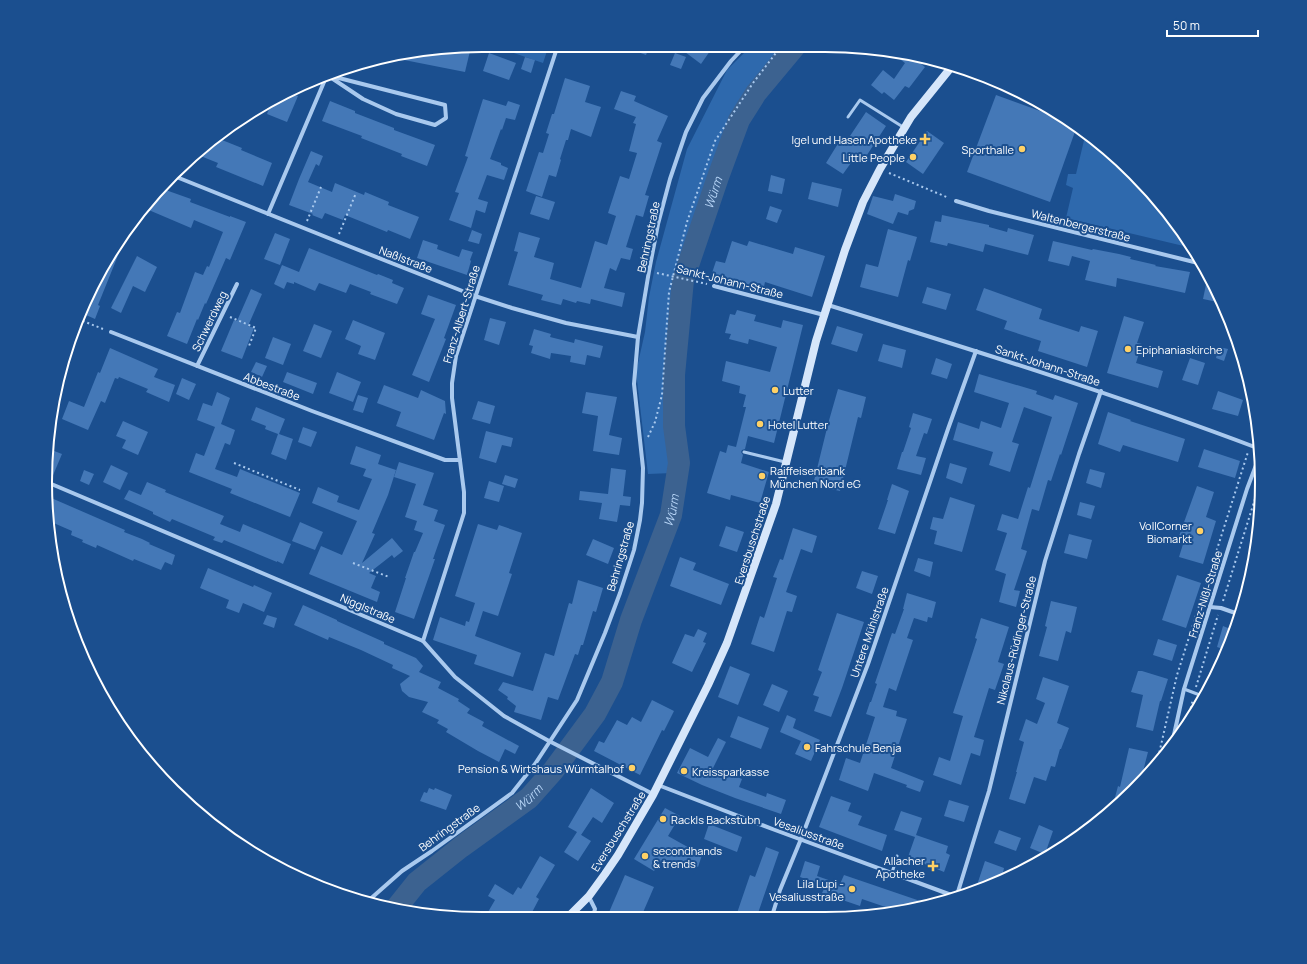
<svg xmlns="http://www.w3.org/2000/svg" width="1307" height="964" viewBox="0 0 1307 964" font-family="Manrope,sans-serif">
  <style>
    .park { fill: #2e69ad }
    .lines { fill: none; stroke-linecap: round; stroke-linejoin: round }
    .river { stroke: #3c6290; stroke-width: 22 }
    .building { fill: #4478b7 }
    .path { stroke: #a9c9ee; stroke-width: 2; stroke-dasharray: 2 3; stroke-linecap: butt }
    .lane { stroke: #a9c9ee; stroke-width: 3 }
    .street { stroke: #a9c9ee; stroke-width: 4 }
    .secondary { stroke: #d6e6fa; stroke-width: 8 }
    .poi-dot { fill: #ffd166; stroke: #1b4f8f; stroke-width: 1.5 }
    .labels { text-anchor: middle; dominant-baseline: central; stroke-width: 4; stroke-linejoin: round; paint-order: stroke }
    .poi-label { font-size: 11px; fill: #fff; stroke: #1b4f8f; text-anchor: start }
    .street-label { font-size: 11px; fill: #fff; stroke: #1b4f8f }
    .water-label { font-size: 12px; font-style: italic; fill: #b5d3f5; stroke: #1b4f8f }
    .rim { fill: none; stroke: #fff; stroke-width: 2 }
  </style>
  <rect width="100%" height="100%" fill="#1b4f8f"/>
  <!-- park -->
  <g class="park">
    <path d="M490,45H549L543,63Z"/>
    <path d="M752,45H787L748,92L724,134L713,176L678,265L675,282L674,328L666,385L665,432L672,473L648,474L636,372L645,332L649,297L656,262L687,149L727,70Z"/>
    <path d="M1086,132L1113,154L1172,216L1192,248L1066,218L1073,188L1066,185L1068,174H1076Z"/>
  </g>
  <g class="lines">
    <!-- river -->
    <path class="river" id="s1" d="M397,907L417,882L461,847L529,798L553,771L595,714L612,682L631,620L671,515L679,463L674,426V375L683,280L718,177L739,120L756,93L796,45"/>
  </g>
  <!-- building -->
  <g class="building">
    <path d="M621,45H650L646,55L621,46Z"/>
    <path d="M690,45H702L710,51L701,64L685,52Z"/>
    <path d="M457,48L470,51L465,72L394,58V57Z"/>
    <path d="M489,53L516,63L509,80L483,71Z"/>
    <path d="M675,53L686,57L681,69L670,65Z"/>
    <path d="M893,54L919,57L916,60L925,67L909,88L905,86L894,100L884,92L882,94L871,85L883,70L894,79L905,63Z"/>
    <path d="M525,57L535,60L531,73L521,69Z"/>
    <path d="M565,78L590,86L585,102L601,107L591,137L571,129L568,140H566L560,159L561,160L556,177L549,175L542,197L526,191L539,152L543,153L549,134L546,133L552,114H554Z"/>
    <path d="M621,91L636,96L634,101L668,116L657,141L662,143L645,195L649,196L643,217L636,215L626,247L633,249L630,260L621,258L616,271L610,268L604,288L625,293L622,307L591,299L590,304L577,301L576,303L563,299L561,305L541,300L543,295L508,285L518,252L514,251L519,232L540,238L534,257L554,263L550,279L581,288L595,241L607,245L616,216L608,213L620,176L629,179L637,153L629,151L636,124L633,123L636,117L614,109Z"/>
    <path d="M288,93L298,96L287,122L267,114L272,101Z"/>
    <path d="M996,95L1073,123L1077,126L1050,202L967,172Z"/>
    <path d="M483,99L506,106L508,101L520,105L515,120L506,118L502,130L501,129L490,159L501,163V165L508,168L504,180L487,175L478,199L488,202L485,213L476,210L471,228L449,220L459,193L455,192L468,157L465,156Z"/>
    <path d="M330,101L355,111V113L394,128V130L435,145L427,166L401,156L402,154L361,138L362,136L322,121Z"/>
    <path d="M866,112L886,126L863,161L856,156L843,174L826,163L839,142L844,145Z"/>
    <path d="M927,131L944,143L923,174L906,162Z"/>
    <path d="M217,138L242,148L241,150L272,163L263,186L216,167L218,163L198,155Z"/>
    <path d="M311,151L323,156L319,166L316,164L308,182L332,192L335,183L364,195L365,192L389,202L388,205L419,217L410,239L388,230L387,232L345,215L343,220L325,213L322,219L312,215L313,214L289,205L299,179Z"/>
    <path d="M771,175L785,179L782,194L768,191Z"/>
    <path d="M812,182L842,189L838,207L808,199Z"/>
    <path d="M160,188L191,199L190,202L230,217V216L246,222L230,260L226,258L206,304L205,303L198,320L197,319L187,344L167,336L177,312L180,313L195,272L203,275L207,266L209,267L223,232L194,220L191,228L144,208L153,194Z"/>
    <path d="M895,194L916,201L914,209L909,211L908,215L898,212L893,224L867,214L873,196L893,201Z"/>
    <path d="M536,196L555,202L549,220L530,214Z"/>
    <path d="M770,206L782,210L777,223L766,219Z"/>
    <path d="M942,215L989,225V227L1007,232L1008,228L1034,235L1028,255L985,244L983,252L948,243L947,246L930,242L935,221L941,222Z"/>
    <path d="M888,229L917,237L910,261L908,260L898,297L860,287L866,264L878,267Z"/>
    <path d="M472,230L482,234L479,244L468,241Z"/>
    <path d="M275,233L290,239L280,265L264,259Z"/>
    <path d="M423,240L438,245L437,249L459,257L462,249L473,252L470,260L471,261L467,275L417,258Z"/>
    <path d="M732,241L747,246L749,241L793,254L795,247L825,256L812,297L765,282L763,291L711,276L716,261L725,263Z"/>
    <path d="M1053,241L1092,250L1093,249L1119,254L1131,257L1130,259L1156,265L1155,266L1190,272L1185,293L1117,278L1116,287L1085,280L1090,261L1072,256L1069,266L1048,261Z"/>
    <path d="M309,248L377,275L378,274L393,280L392,283L404,288L397,304L370,294L371,292L350,284L346,293L319,283L315,291L294,282V284L287,282L284,289L274,284L282,265L299,272Z"/>
    <path d="M115,251L119,253L98,305L100,306L95,319L86,315L89,308L84,305L90,289Z"/>
    <path d="M137,256L157,267L145,292L133,286L121,313L111,308Z"/>
    <path d="M1208,275L1217,289L1222,303L1203,299Z"/>
    <path d="M927,287L951,294L946,310L922,303Z"/>
    <path d="M984,288L1042,309L1039,319L1079,332L1081,326L1098,331L1087,367L1038,351L1041,341L1004,329L1007,321L976,310Z"/>
    <path d="M251,289L262,294L248,326L254,328L242,359L221,351L234,320L237,321Z"/>
    <path d="M428,295L456,305L444,338L446,339L429,382L412,375L435,319L421,314Z"/>
    <path d="M737,310L756,315L754,321L781,328L783,320L803,325L774,443L748,436L745,449L742,450L741,452L743,455L741,463L769,472L760,503L731,495L730,500L707,493L720,451L726,453L728,445L736,447L746,407H743L746,395L739,393L740,386L722,381L726,361L770,372L777,347L749,339L748,344L729,339L731,334L725,333L730,314L735,315Z"/>
    <path d="M1124,316L1144,322L1137,343L1142,344L1136,363L1163,371L1158,388L1107,373Z"/>
    <path d="M490,318L506,322L499,345L484,340Z"/>
    <path d="M353,320L385,333L375,360L358,354L361,346L345,339Z"/>
    <path d="M314,324L332,331L321,358L303,351Z"/>
    <path d="M837,326L863,334L857,352L831,344Z"/>
    <path d="M534,329L551,334L550,337L574,343L575,339L603,346L600,358L587,355L585,365L570,362L571,356L551,353L550,359L531,353L533,346L529,345Z"/>
    <path d="M273,337L291,344L283,365L265,358Z"/>
    <path d="M883,344L906,350L902,368L878,361Z"/>
    <path d="M1219,347L1228,349L1224,361L1216,358Z"/>
    <path d="M110,348L158,369L154,377L175,385L169,402L146,392L148,389L119,377L118,379L115,378L105,403L101,401L88,430L62,419L69,401L84,407L98,372L100,373Z"/>
    <path d="M936,358L952,364L947,379L931,374Z"/>
    <path d="M1190,358L1205,363L1198,385L1182,380Z"/>
    <path d="M256,362L267,366L262,377L251,372Z"/>
    <path d="M287,372L317,383L313,394L283,382Z"/>
    <path d="M337,372L361,382L353,402L329,393Z"/>
    <path d="M979,374L1037,391L1036,394L1053,400L1055,395L1078,403L1061,455L1060,454L1051,481L1048,480L1039,511L1032,509L1021,549L1027,551L1014,590L1020,591L1016,607L999,602L1006,574L995,570L1007,533L997,530L1002,514L1018,519L1028,487L1030,488L1052,417L1024,407L1012,442L1019,444L1010,472L989,465L993,452L953,440L958,422L979,429L981,421L1001,428L1009,403L974,392Z"/>
    <path d="M182,378L196,384L189,400L176,394Z"/>
    <path d="M384,385L418,398L421,390L445,401L446,414L444,413L434,440L396,426L401,412L377,403Z"/>
    <path d="M838,389L866,397L861,418L858,417L840,491L813,485L828,424Z"/>
    <path d="M1218,391L1243,400L1238,416L1212,409Z"/>
    <path d="M217,392L230,398L221,424L235,430L230,445L225,443L215,469L237,477L240,469L300,493L290,517L230,493L232,489L189,472L196,453L204,456L215,427L197,420L203,403L212,406Z"/>
    <path d="M586,392L617,397L609,435L622,438L619,455L593,451L598,416L582,413Z"/>
    <path d="M358,395L368,398L363,413L353,410Z"/>
    <path d="M478,401L495,406L490,424L472,419Z"/>
    <path d="M256,407L285,419L279,434L293,439L286,460L271,454L278,434L265,429L266,426L251,420Z"/>
    <path d="M1108,412L1131,420L1130,421L1185,439L1178,462L1123,445L1120,452L1098,444Z"/>
    <path d="M913,413L932,419L927,434L924,433L916,456L926,458L921,475L897,469L902,452H903L911,428L909,427Z"/>
    <path d="M123,421L148,432L138,455L122,448L126,440L116,436Z"/>
    <path d="M303,427L317,432L311,447L298,442Z"/>
    <path d="M486,431L513,438L511,447L502,445L496,463L479,458Z"/>
    <path d="M356,446L381,455L378,464L396,470L388,495L372,533L375,534L362,563L392,538L403,551L394,558L392,555L369,573L376,576L371,588L380,592L377,602L309,574L321,546L342,555L357,521L312,503L318,487L339,496L337,502L359,510L372,479L363,476L366,469L350,464Z"/>
    <path d="M49,449L62,454L51,480H49Z"/>
    <path d="M1204,449L1240,461L1235,478L1198,467Z"/>
    <path d="M399,462L434,473L423,505L438,510L434,521L445,525L433,559H435L414,619L395,612L406,578H405L414,552H415L423,533L414,530L417,521L405,517L416,484L394,477Z"/>
    <path d="M950,463L967,468L962,484L946,478Z"/>
    <path d="M111,465L128,473L120,490L103,482Z"/>
    <path d="M611,468L626,470L623,496L631,497L630,506L620,505L617,522L599,519L602,503L579,500L580,491L608,494Z"/>
    <path d="M1090,469L1105,473L1101,488L1086,483Z"/>
    <path d="M84,470L94,474L89,485L80,481Z"/>
    <path d="M505,475L518,479L515,488L502,484Z"/>
    <path d="M489,481L504,486L499,502L484,498Z"/>
    <path d="M147,482L166,490L165,492L224,516L220,524L240,532L243,524L291,544L283,564L277,561V562L224,540L222,543L213,540L215,537L172,519L170,522L153,514V512L124,499L129,490L141,495Z"/>
    <path d="M892,484L909,491L895,534L878,529L888,500H887Z"/>
    <path d="M1197,486L1214,492L1206,517L1216,521L1203,564L1179,557L1184,541L1178,539Z"/>
    <path d="M49,497L125,530L124,532L142,539L150,543L149,544L175,555L172,565L165,562L161,570L134,559L133,561L97,545L96,548L82,542L83,540L71,535L72,531L49,521Z"/>
    <path d="M950,497L975,505L962,552L934,544L937,531L930,529L933,517L943,519Z"/>
    <path d="M1080,502L1095,506L1091,519L1077,515Z"/>
    <path d="M300,522L323,532L315,550L292,541Z"/>
    <path d="M478,524L497,530L499,525L522,533L509,573L512,574L498,616L483,611L475,636L521,653L513,677L474,664L477,655L433,640L440,617L465,626L466,621L469,622L475,603L455,596Z"/>
    <path d="M726,526L744,532L737,552L719,546Z"/>
    <path d="M793,528L817,536L812,553L801,549L786,592L797,596L792,612L787,611L774,652L751,644L760,616L764,618L777,578L773,577L780,559L783,560Z"/>
    <path d="M1069,534L1092,540L1087,559L1064,553Z"/>
    <path d="M593,539L614,548L608,564L586,555Z"/>
    <path d="M680,557L696,563L693,570L729,584L721,605L670,586Z"/>
    <path d="M918,558L933,562L930,577L914,571Z"/>
    <path d="M208,568L253,587L254,585L272,593L264,612L243,603L239,613L226,608L229,600L200,588Z"/>
    <path d="M862,571L878,576L872,594L856,588Z"/>
    <path d="M1177,575L1201,583L1186,628L1162,620Z"/>
    <path d="M578,580L603,588L596,612L593,611L583,645H581L578,655L575,654L558,700L548,697L541,720L514,712L516,706L507,699L508,697L498,690L503,682L533,691L545,653L554,656L569,603L572,604Z"/>
    <path d="M907,593L936,602L932,618L928,617L927,622L914,618L907,638L913,640L896,691L889,688L883,707L897,711L896,716L907,719L891,768L924,781L920,792L906,787L907,785L874,773L868,791L839,780L846,758L860,763L875,717L866,714L870,702H871L877,684L875,683L892,633L895,634L904,609H903Z"/>
    <path d="M1051,601L1077,607L1071,633L1066,631L1058,661L1039,656L1047,627L1045,626Z"/>
    <path d="M303,605L337,620V621L384,642V644L416,658L423,666L419,672L441,682L438,688L459,699L458,701L470,709L467,713L484,722L482,726L519,746L515,754L505,749L499,762L478,751L446,732L448,729L437,723L439,720L422,712L428,702L409,697L402,691L400,684L410,676L392,668L393,665L361,650L329,637L328,640L294,625Z"/>
    <path d="M837,613L864,622L842,688L831,717L814,711L819,697L813,695L822,672L818,670Z"/>
    <path d="M267,615L277,618L274,628L263,624Z"/>
    <path d="M981,618L1009,627L998,662L1004,664L995,690L989,688L974,737L984,740L980,756L971,753L961,785L933,775L939,757L950,761L963,716L953,713L977,639L975,638Z"/>
    <path d="M1223,626L1235,631L1226,650L1217,647Z"/>
    <path d="M698,629L707,633L703,642L706,643L692,672L672,663L685,634L694,637Z"/>
    <path d="M1158,639L1177,645L1172,661L1153,655Z"/>
    <path d="M730,666L750,674L738,705L718,697Z"/>
    <path d="M1138,671H1142L1168,679L1161,701H1160L1153,731L1136,727L1143,695L1131,692Z"/>
    <path d="M1043,677L1069,686L1057,723L1069,728L1061,749H1060L1055,767L1051,766L1046,781L1034,777L1025,804L1009,799L1017,772H1016L1024,742L1019,740L1026,719L1037,724L1045,703L1036,699Z"/>
    <path d="M772,684L788,691L779,712L763,705Z"/>
    <path d="M652,700L674,711L664,731L662,730L640,775L594,751L599,741L604,743L617,720L627,725L632,717L641,722Z"/>
    <path d="M787,715L796,719L793,728L820,740L811,761L795,754L801,741L780,732Z"/>
    <path d="M738,716L769,728L761,749L730,737Z"/>
    <path d="M718,738L726,742L713,768L742,779L739,787L766,797L767,793L786,800L781,814L735,798L702,785L677,773L690,748L708,757Z"/>
    <path d="M1129,748L1148,752L1140,783L1112,809L1118,786L1120,787Z"/>
    <path d="M429,788L434,790L435,788L452,795L446,810L420,801L424,792L427,793Z"/>
    <path d="M591,788L614,803L602,823L593,817L581,835L578,833L591,841L578,861L564,852L577,832L568,827Z"/>
    <path d="M831,796L851,803L848,811L862,816L858,825L887,835L882,851L819,827Z"/>
    <path d="M949,800L969,806L964,822L944,816Z"/>
    <path d="M665,808L680,816L668,836L702,855L698,867L678,861L673,870L660,862L654,871L634,859Z"/>
    <path d="M901,811L922,818L916,835L948,846L946,853L950,855L944,872L908,857L915,837L894,830Z"/>
    <path d="M709,824L742,837L737,852L704,839Z"/>
    <path d="M1039,825L1053,831L1045,854L1030,848Z"/>
    <path d="M999,830L1021,838L1016,851L994,843Z"/>
    <path d="M766,847L779,852L757,916H736L750,875L755,877Z"/>
    <path d="M540,856L555,865L536,897L539,899L529,918H500L488,912L495,900L488,896L495,884L513,895L518,887L521,889Z"/>
    <path d="M805,861L820,866L817,876L840,884L844,875L926,903L897,911L862,899L860,906L822,893L824,889L813,885L814,882L800,877Z"/>
    <path d="M985,861L1004,868L1003,873L1010,876L992,886L985,888L977,885Z"/>
    <path d="M625,875L654,887L641,917H607Z"/>
  </g>
  <g class="lines">
    <!-- path -->
    <g class="path">
      <path d="M889,173L949,198"/>
      <path d="M307,221L321,187"/>
      <path d="M339,234L356,193"/>
      <path d="M657,273L707,284"/>
      <path d="M230,317L256,328L249,346L248,345"/>
      <path d="M78,319L103,329"/>
      <path d="M648,437L655,422L662,395L669,292L687,222L715,141L753,83L782,45"/>
      <path d="M1254,439L1257,431"/>
      <path d="M234,463L300,490"/>
      <path d="M353,563L389,577"/>
      <path d="M1223,601L1260,483"/>
      <path d="M1196,687L1218,615"/>
      <path d="M1187,723L1193,699"/>
      <path d="M1156,767L1177,675L1248,452"/>
    </g>
    <!-- lane -->
    <g class="lane">
      <path d="M848,117L860,100L903,127"/>
      <path d="M744,452L785,462"/>
      <path d="M1184,689L1205,697"/>
      <path d="M892,873L897,856"/>
    </g>
    <!-- street -->
    <g class="street">
      <path d="M174,176L346,245L475,296L512,308L566,323L638,337"/>
      <path d="M956,201L989,211L1202,264"/>
      <path d="M268,214L327,75L363,99L396,114L435,125L446,118L445,105L327,75"/>
      <path d="M714,286L824,315"/>
      <path d="M828,305C973,350 1118,395 1260,449"/>
      <path d="M111,332L312,411L445,460H460"/>
      <path d="M197,366L237,284"/>
      <path d="M49,483L423,641L455,677L504,716L549,741L653,794"/>
      <path d="M1210,607L1221,608L1241,615"/>
      <path d="M423,641L464,513V492L452,398V383L456,356L558,45"/>
      <path d="M1172,744L1184,689L1247,489L1261,452"/>
      <path d="M658,785L775,830L954,896"/>
      <path d="M957,895L989,791L1045,561L1079,454L1101,391"/>
      <path d="M589,897L595,909L593,917"/>
      <path d="M368,901L402,871L432,851L512,793L535,764L577,700L605,633L620,593L634,550L640,520L642,503L643,468L634,384L638,337L649,271L658,224L670,179L686,132L703,98L731,61L746,45"/>
      <path d="M772,916L780,890L801,839L868,664L948,429L976,351"/>
    </g>
    <!-- secondary -->
    <path class="secondary" d="M568,917L589,896L605,874L618,855L653,795L708,685L727,643L776,504L816,341L845,250L863,202L880,169L911,117L953,65"/>
  </g>
  <!-- markers -->
  <g class="poi-dot">
    <path d="M923 133h4v4h4v4h-4v4h-4v-4h-4v-4h4z"/>
    <circle cx="1022" cy="149" r="4"/>
    <circle cx="913" cy="157" r="4"/>
    <circle cx="1128" cy="349" r="4"/>
    <circle cx="775" cy="390" r="4"/>
    <circle cx="760" cy="424" r="4"/>
    <circle cx="762" cy="476" r="4"/>
    <circle cx="1200" cy="531" r="4"/>
    <circle cx="807" cy="747" r="4"/>
    <circle cx="632" cy="768" r="4"/>
    <circle cx="684" cy="771" r="4"/>
    <circle cx="663" cy="819" r="4"/>
    <circle cx="645" cy="856" r="4"/>
    <path d="M931 860h4v4h4v4h-4v4h-4v-4h-4v-4h4z"/>
    <circle cx="852" cy="889" r="4"/>
  </g>
  <g class="labels">
    <!-- poi labels -->
    <g class="poi-label">
      <text x="917" y="139" text-anchor="end">Igel und Hasen Apotheke</text>
      <text x="1014" y="149" text-anchor="end">Sporthalle</text>
      <text x="905" y="157" text-anchor="end">Little People</text>
      <text x="1136" y="349">Epiphaniaskirche</text>
      <text x="783" y="390">Lutter</text>
      <text x="768" y="424">Hotel Lutter</text>
      <text x="770" y="470">Raiffeisenbank<tspan x="770" dy="13">München Nord eG</tspan></text>
      <text x="1192" y="525" text-anchor="end">VollCorner<tspan x="1192" dy="13">Biomarkt</tspan></text>
      <text x="815" y="747">Fahrschule Benja</text>
      <text x="624" y="768" text-anchor="end">Pension &amp; Wirtshaus Würmtalhof</text>
      <text x="692" y="771">Kreissparkasse</text>
      <text x="671" y="819">Rackls Backstubn</text>
      <text x="653" y="850">secondhands<tspan x="653" dy="13">&amp; trends</tspan></text>
      <text x="925" y="860" text-anchor="end">Allacher<tspan x="925" dy="13">Apotheke</tspan></text>
      <text x="844" y="883" text-anchor="end">Lila Lupi -<tspan x="844" dy="13">Vesaliusstraße</tspan></text>
    </g>
    <!-- street labels -->
    <g class="street-label">
      <text transform="translate(1081 225) rotate(14)">Waltenbergerstraße</text>
      <text transform="translate(648 237) rotate(-78)">Behringstraße</text>
      <text transform="translate(406 259) rotate(21)">Naßlstraße</text>
      <text transform="translate(730 281) rotate(14)">Sankt-Johann-Straße</text>
      <text transform="translate(461 314) rotate(-73)">Franz-Albert-Straße</text>
      <text transform="translate(209 321) rotate(-64)">Schwerdweg</text>
      <text transform="translate(1048 365) rotate(18)">Sankt-Johann-Straße</text>
      <text transform="translate(272 386) rotate(21)">Abbestraße</text>
      <text transform="translate(752 540) rotate(-72)">Eversbuschstraße</text>
      <text transform="translate(620 556) rotate(-74)">Behringstraße</text>
      <text transform="translate(1205 594) rotate(-73)">Franz-Nißl-Straße</text>
      <text transform="translate(368 608) rotate(23)">Nigglstraße</text>
      <text transform="translate(869 632) rotate(-71)">Untere Mühlstraße</text>
      <text transform="translate(1016 640) rotate(-76)">Nikolaus-Rüdinger-Straße</text>
      <text transform="translate(449 827) rotate(-36)">Behringstraße</text>
      <text transform="translate(618 831) rotate(-58)">Eversbuschstraße</text>
      <text transform="translate(809 833) rotate(20)">Vesaliusstraße</text>
    </g>
    <!-- water labels -->
    <g class="water-label">
      <text stroke="none"><textPath href="#s1" startOffset="821">Würm</textPath></text>
      <text stroke="none"><textPath href="#s1" startOffset="497">Würm</textPath></text>
      <text stroke="none"><textPath href="#s1" startOffset="172">Würm</textPath></text>
    </g>
  </g>
  <!-- crop -->
  <path d="M0 0H1307V964H0ZM482 52H825A430 430 0 0 1 1255 482V482A430 430 0 0 1 825 912H482A430 430 0 0 1 52 482V482A430 430 0 0 1 482 52Z" fill="#1b4f8f" fill-rule="evenodd"/>
  <path class="rim" d="M482 52H825A430 430 0 0 1 1255 482V482A430 430 0 0 1 825 912H482A430 430 0 0 1 52 482V482A430 430 0 0 1 482 52Z"/>
  <!-- scale -->
  <path d="M1167 30v6h91v-6" fill="none" stroke="#ffffff" stroke-width="2"/>
  <text x="1173" y="30" font-size="12" fill="#ffffff" stroke="#1b4f8f" stroke-width="3" paint-order="stroke">50 m</text>
</svg>
